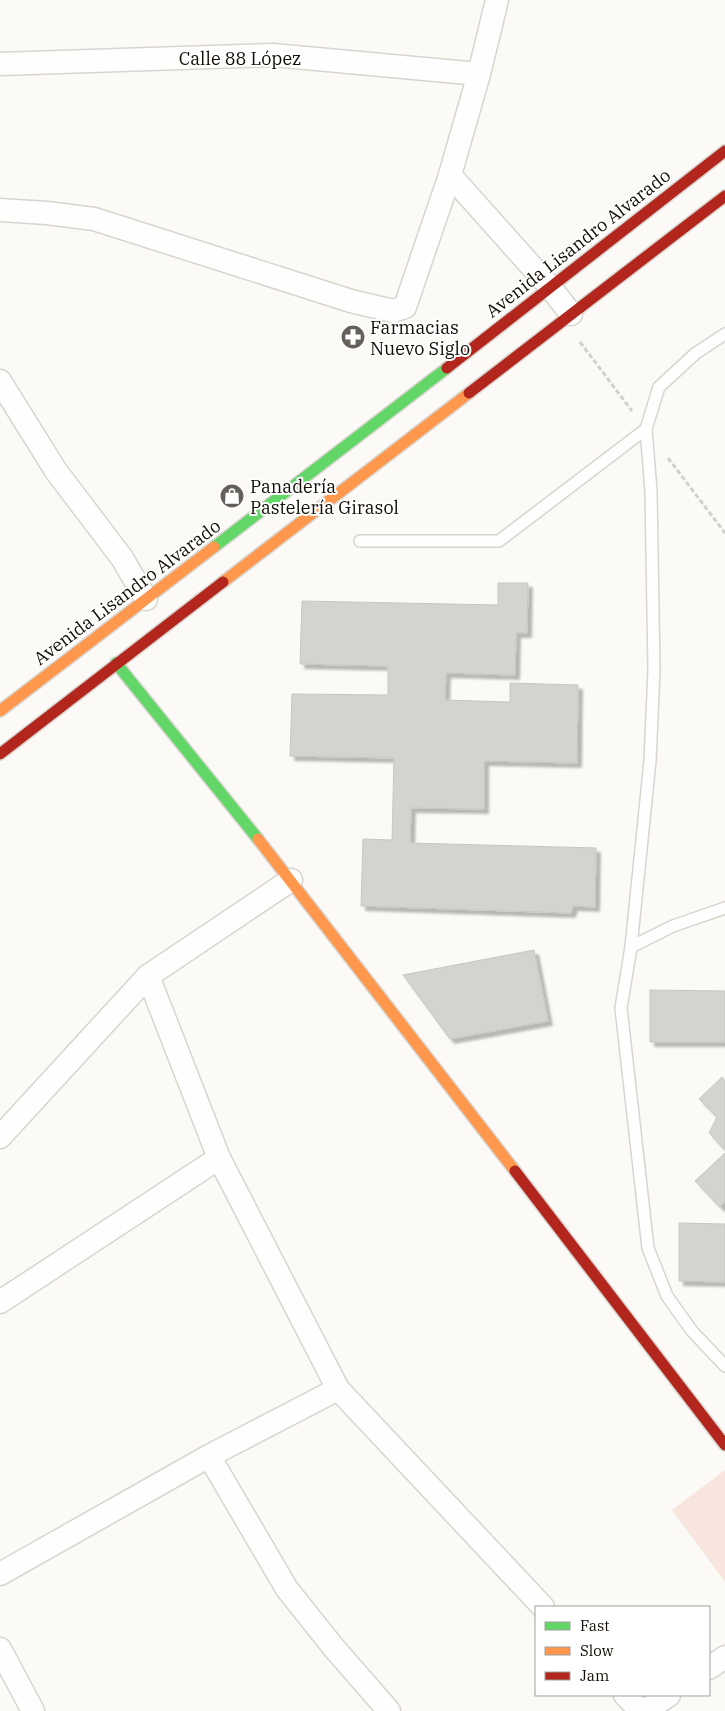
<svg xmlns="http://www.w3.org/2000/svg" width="725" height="1711" viewBox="0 0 725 1711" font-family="'IBM Plex Serif',serif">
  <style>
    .green { fill: #f8e5de }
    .building { fill: #d3d4cd; stroke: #c7c7c1; filter: url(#shadow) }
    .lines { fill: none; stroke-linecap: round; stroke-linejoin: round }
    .lane-casing { stroke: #d8d5cf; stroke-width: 14 }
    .street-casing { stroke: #d8d5cf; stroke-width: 25 }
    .fast-casing { stroke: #d8d5cf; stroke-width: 14 }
    .slow-casing { stroke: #d8d5cf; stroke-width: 14 }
    .jam-casing { stroke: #d8d5cf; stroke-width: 14 }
    .path { stroke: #d2d1d0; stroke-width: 3; stroke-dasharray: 5 2.5; stroke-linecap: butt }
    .lane { stroke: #fefefe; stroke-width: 11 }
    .street { stroke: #fefefe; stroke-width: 22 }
    .fast { stroke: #63d668; stroke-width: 11 }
    .slow { stroke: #ff974d; stroke-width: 11 }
    .jam { stroke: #b3261e; stroke-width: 11 }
    .labels { text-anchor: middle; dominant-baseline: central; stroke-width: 4; stroke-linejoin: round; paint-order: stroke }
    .street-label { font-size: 18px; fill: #120e05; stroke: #fff }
    .poi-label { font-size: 18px; fill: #120e05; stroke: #fff; text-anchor: start }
  </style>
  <defs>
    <filter id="shadow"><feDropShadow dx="4.5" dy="4.5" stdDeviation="1" flood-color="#0004"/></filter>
  </defs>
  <rect width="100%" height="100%" fill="#fbfaf7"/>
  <!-- green -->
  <path class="green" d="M725,1470V1582L672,1510Z"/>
  <!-- building -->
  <g class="building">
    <path d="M498,583H528L527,633H516L515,675L446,673L445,700L510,702V683L578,685L577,763L484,761V809L411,808L410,843L596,848L595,907L573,906L571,913L361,906L363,839L392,840L394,758L290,756L292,694L388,695V666L300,664L302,601L498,605Z"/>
    <path d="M534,950L548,1021L450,1039L403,975Z"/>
    <path d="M650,990L725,991V1042H650Z"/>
    <path d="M722,1077L725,1081V1150L709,1133L717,1117L699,1099Z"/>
    <path d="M725,1153V1202L720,1207L695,1181Z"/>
    <path d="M679,1223L725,1224V1282L679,1281Z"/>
  </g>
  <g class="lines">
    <defs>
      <g id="lane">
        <path d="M360,541H499L646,429"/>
        <path d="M725,908L673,926L631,947L621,1008L648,1248L667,1296L692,1331L725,1366"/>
        <path d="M631,947L650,761L654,670L651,491L646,429L659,387L696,353L725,334"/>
      </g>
      <g id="street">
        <path d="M497,0L479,74L450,175L550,287L571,314"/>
        <path d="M0,64L273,55L479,74"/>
        <path d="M0,210L47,213L94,219L351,301L393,311L405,307L450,175"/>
        <path d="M0,381L56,471L122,558L146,599"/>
        <path d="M148,976L219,1158L338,1389L543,1607"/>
        <path d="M0,1137L148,976L291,880"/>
        <path d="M0,1302L219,1158"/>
        <path d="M209,1456L287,1589L334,1648L389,1711"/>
        <path d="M0,1574L209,1456L338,1389"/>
        <path d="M0,1649L33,1711"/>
        <path d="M709,1668L725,1657"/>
        <path d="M625,1695L641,1711"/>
        <path d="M645,1711L669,1695"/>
      </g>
      <g id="fast">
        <path d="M214,547L447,368"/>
        <path d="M116,663L258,839"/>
      </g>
      <g id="slow">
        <path d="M223,582L469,393"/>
        <path d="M0,711L214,547"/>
        <path d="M258,839L515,1171"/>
      </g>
      <g id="jam">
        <path d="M447,368L725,151"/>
        <path d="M469,393L725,196"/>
        <path d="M0,754L223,582"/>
        <path d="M515,1171L725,1445"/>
      </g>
    </defs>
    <!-- lane casing -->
    <use href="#lane" class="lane-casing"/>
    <!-- street casing -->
    <use href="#street" class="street-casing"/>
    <!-- fast casing -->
    <use href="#fast" class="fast-casing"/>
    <!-- slow casing -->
    <use href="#slow" class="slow-casing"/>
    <!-- jam casing -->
    <use href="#jam" class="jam-casing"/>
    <!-- path -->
    <g class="path">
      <path d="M580,342L632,411"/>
      <path d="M668,458L725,533"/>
    </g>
    <!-- lane -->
    <use href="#lane" class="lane"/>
    <!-- street -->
    <use href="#street" class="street"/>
    <!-- fast -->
    <use href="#fast" class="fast"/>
    <!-- slow -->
    <use href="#slow" class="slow"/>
    <!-- jam -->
    <use href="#jam" class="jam"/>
  </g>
  <!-- icons -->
  <defs>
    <symbol id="pharmacy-disc" viewBox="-11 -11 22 22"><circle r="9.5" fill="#64615a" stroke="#fff"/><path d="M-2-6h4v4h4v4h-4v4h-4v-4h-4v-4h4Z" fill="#fff"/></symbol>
    <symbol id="shop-disc" viewBox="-11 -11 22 22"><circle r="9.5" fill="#64615a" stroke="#fff"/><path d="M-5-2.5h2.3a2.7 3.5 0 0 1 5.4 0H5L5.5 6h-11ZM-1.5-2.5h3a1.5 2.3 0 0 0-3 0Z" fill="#fff"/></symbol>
  </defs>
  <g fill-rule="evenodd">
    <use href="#pharmacy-disc" x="339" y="323" width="28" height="28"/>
    <use href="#shop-disc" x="218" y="482" width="28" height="28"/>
  </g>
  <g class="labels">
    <!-- street labels -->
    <g class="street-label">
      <text x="240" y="58">Calle 88 López</text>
      <text transform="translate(578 243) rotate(-38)">Avenida Lisandro Alvarado</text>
      <text transform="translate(127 592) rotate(-37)">Avenida Lisandro Alvarado</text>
    </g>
    <!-- poi labels -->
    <g class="poi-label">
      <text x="370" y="327">Farmacias<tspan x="370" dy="21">Nuevo Siglo</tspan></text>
      <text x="250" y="486">Panadería<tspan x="250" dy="21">Pastelería Girasol</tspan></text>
    </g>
  </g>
  <!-- legend -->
  <rect x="535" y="1606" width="175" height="90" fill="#ffffff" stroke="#a09f9b"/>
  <rect x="545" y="1622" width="25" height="8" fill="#63d668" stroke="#a09f9b"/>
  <text x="580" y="1631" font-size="15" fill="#120e05">Fast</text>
  <rect x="545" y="1647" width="25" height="8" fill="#ff974d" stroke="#a09f9b"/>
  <text x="580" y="1656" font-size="15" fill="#120e05">Slow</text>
  <rect x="545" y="1672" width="25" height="8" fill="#b3261e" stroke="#a09f9b"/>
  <text x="580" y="1681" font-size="15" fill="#120e05">Jam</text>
</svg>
